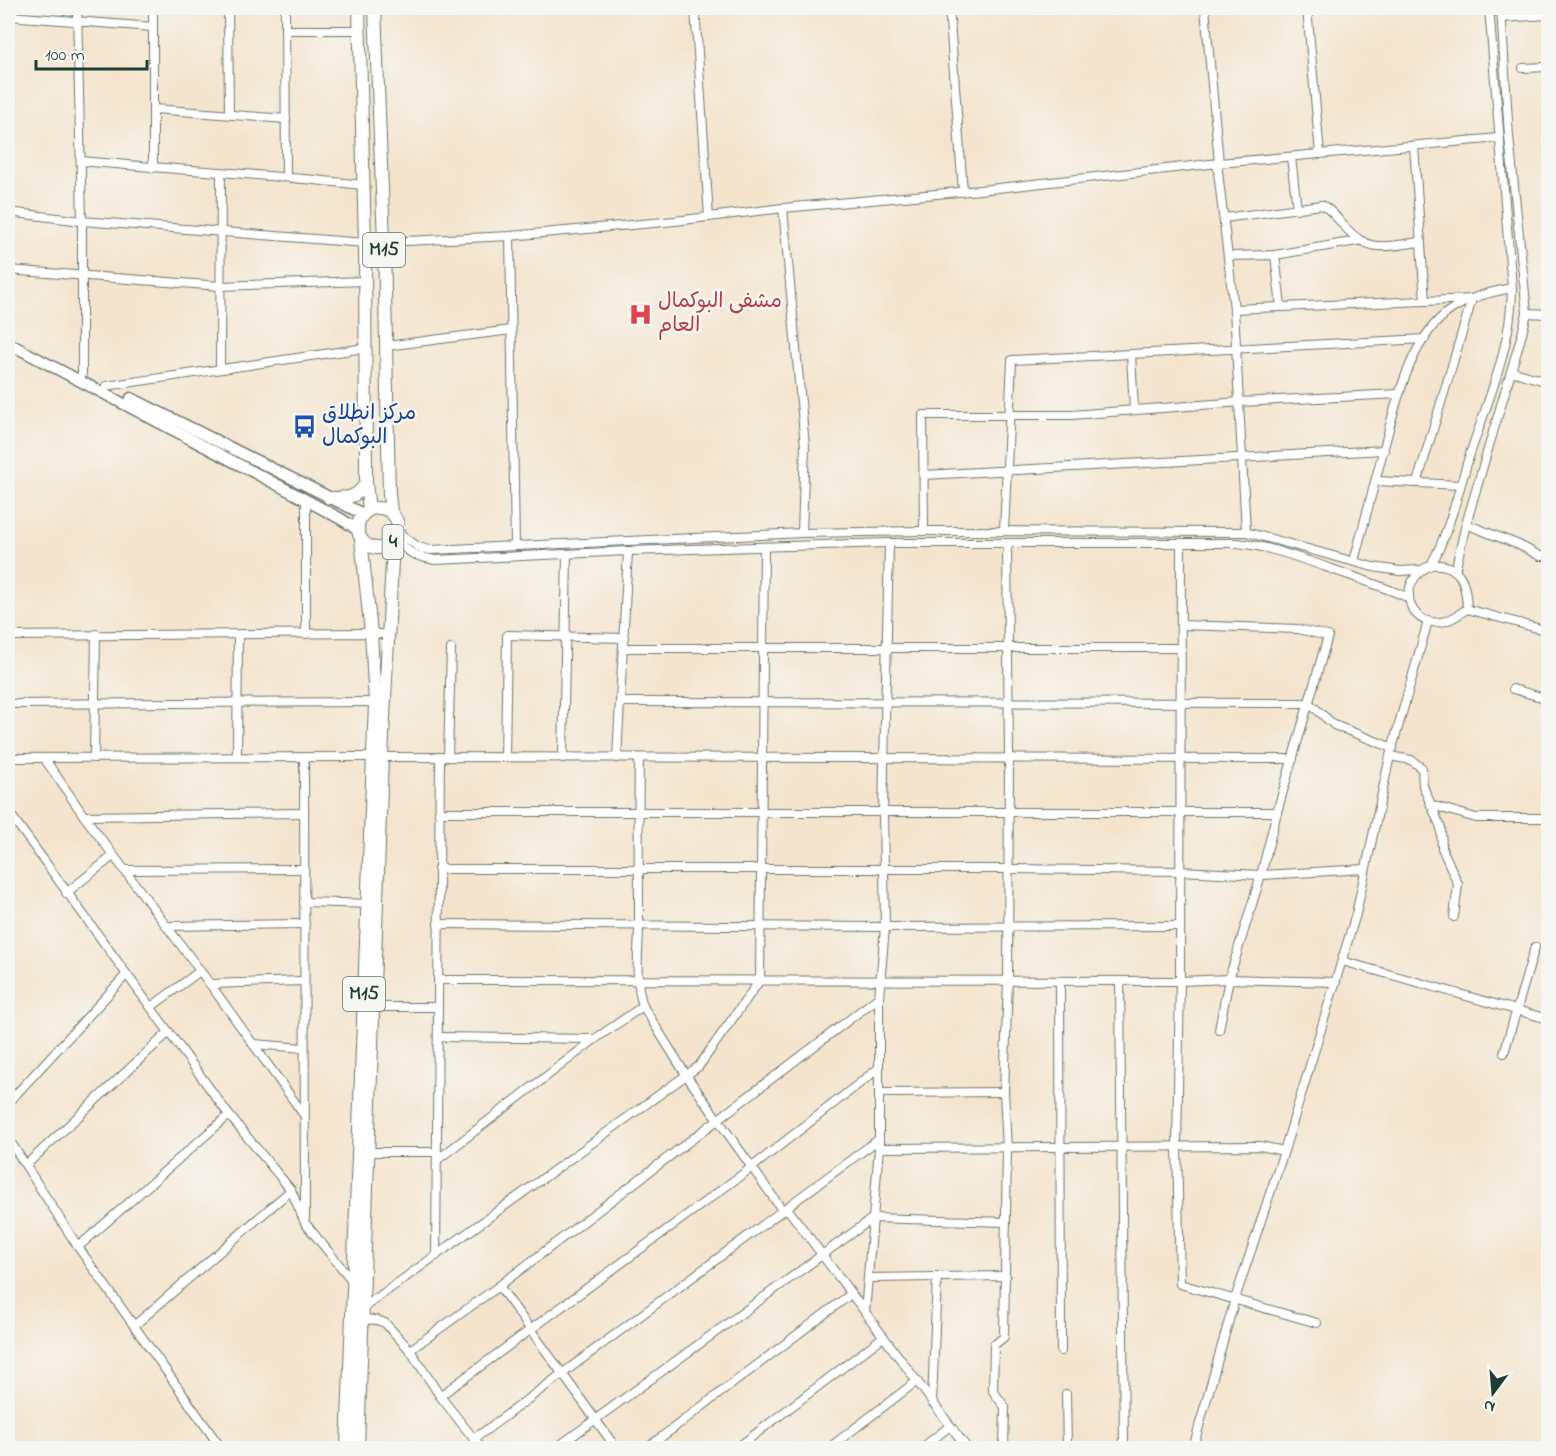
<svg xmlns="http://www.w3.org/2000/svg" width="1556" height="1456" viewBox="0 0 1556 1456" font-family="'Indie Flower','Playpen Sans Arabic',sans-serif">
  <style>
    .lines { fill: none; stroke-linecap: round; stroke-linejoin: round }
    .minor-casing { stroke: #6a776a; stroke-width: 10 }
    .major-casing { stroke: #6a776a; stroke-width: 13 }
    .highway-casing { stroke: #6a776a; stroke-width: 14 }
    .minor { stroke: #fff; stroke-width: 8 }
    .major { stroke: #fff; stroke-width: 10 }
    .highway { stroke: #fff; stroke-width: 12 }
    .labels { text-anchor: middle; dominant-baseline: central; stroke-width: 5; stroke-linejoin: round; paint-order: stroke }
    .shield { fill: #f6f6f2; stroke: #60746d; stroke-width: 1.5 }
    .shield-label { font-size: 20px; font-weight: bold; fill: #1f3d34 }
    .health-label { font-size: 21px; fill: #be3a42; stroke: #f6f6f2; text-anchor: start }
    .transit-label { font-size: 21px; fill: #164399; stroke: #f6f6f2; text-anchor: start }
  </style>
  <rect width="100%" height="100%" fill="#f6f6f2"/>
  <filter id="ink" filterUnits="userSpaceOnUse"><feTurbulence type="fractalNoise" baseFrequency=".0167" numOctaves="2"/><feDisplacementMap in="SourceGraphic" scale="12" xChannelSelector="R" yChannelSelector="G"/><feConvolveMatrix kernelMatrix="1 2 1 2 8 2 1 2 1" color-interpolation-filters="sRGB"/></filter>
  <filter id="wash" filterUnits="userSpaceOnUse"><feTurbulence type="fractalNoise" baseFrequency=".008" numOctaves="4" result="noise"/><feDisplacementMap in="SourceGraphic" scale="24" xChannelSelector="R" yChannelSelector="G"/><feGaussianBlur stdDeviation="1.35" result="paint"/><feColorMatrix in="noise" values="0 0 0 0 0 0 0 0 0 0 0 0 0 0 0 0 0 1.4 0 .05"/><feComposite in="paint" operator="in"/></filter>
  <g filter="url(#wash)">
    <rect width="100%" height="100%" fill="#f4e4cd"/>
  </g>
  <g filter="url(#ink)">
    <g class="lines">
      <defs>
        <g id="minor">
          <path d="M77,8L82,221V374"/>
          <path d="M153,8V168"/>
          <path d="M228,8L229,114"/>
          <path d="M285,8L286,176"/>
          <path d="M695,8L709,217"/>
          <path d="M949,8L963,191"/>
          <path d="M1205,8L1219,163"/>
          <path d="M1307,8L1320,154"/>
          <path d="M8,16L153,27"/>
          <path d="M1502,18L1548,15"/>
          <path d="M285,30H359"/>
          <path d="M1523,68L1548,67"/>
          <path d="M154,109L286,119"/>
          <path d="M1414,146L1425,301"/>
          <path d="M1291,157L1297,209"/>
          <path d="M81,161C174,170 268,174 362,185"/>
          <path d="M1217,163L1234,309L1246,532"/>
          <path d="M783,208L805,446L802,533"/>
          <path d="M8,212L82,221L365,243L510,236L675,221L783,208L980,190L1219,163L1499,138"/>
          <path d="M1224,218L1322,205C1333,211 1338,220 1346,228C1370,255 1389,245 1421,242"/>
          <path d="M510,236L515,546"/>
          <path d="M1275,255L1281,307"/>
          <path d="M1228,256L1275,255L1357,241"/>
          <path d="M8,270L221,286L365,281"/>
          <path d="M1234,309L1472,299L1417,483"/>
          <path d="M1527,313L1548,314"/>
          <path d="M386,346L511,330"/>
          <path d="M1131,354L1134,410"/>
          <path d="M220,369L221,173"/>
          <path d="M1511,371L1548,382"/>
          <path d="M106,386L365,348"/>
          <path d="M924,475L1384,450"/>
          <path d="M1376,481L1460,485"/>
          <path d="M306,500V634"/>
          <path d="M1466,524L1519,545L1540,556H1548"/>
          <path d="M924,531L923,415H1071L1240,402L1399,394"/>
          <path d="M1004,531L1012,360L1425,339"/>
          <path d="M398,532L418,547L430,550L802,533L924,531L1246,532L1373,567L1400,571L1420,570"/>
          <path d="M396,538C408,554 415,556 435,560L628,551L889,543H1237C1268,546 1297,557 1326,567C1354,577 1382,586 1409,598"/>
          <path d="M1181,543L1180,981L1177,1145L1180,1284L1317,1323"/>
          <path d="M1354,561C1363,527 1372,493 1381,459C1394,412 1408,338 1452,309C1471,297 1490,292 1512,288"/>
          <path d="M1431,565C1449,532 1458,493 1469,457C1487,403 1512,346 1512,288L1489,8"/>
          <path d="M1431,565C1462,563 1466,583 1467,609C1459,614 1451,621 1441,622C1408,627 1394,582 1431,565Z"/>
          <path d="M1455,571L1466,524L1522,334L1527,313L1509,137L1501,8"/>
          <path d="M1467,609L1548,631"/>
          <path d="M1181,625L1298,629L1328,636L1277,812L1261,875L1229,979L1219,1030"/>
          <path d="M8,636L371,633L388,635"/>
          <path d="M623,648H1181"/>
          <path d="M1513,689L1548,699"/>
          <path d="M620,702L1309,703L1334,725L1393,748"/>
          <path d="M8,704L375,702"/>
          <path d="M1390,756L1411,760L1422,768L1423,786L1441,828L1442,848L1458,884L1454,917"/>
          <path d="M237,757L238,635"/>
          <path d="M304,757L305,1218"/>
          <path d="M382,757L1293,759"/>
          <path d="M448,757L451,649"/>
          <path d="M8,758L373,757"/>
          <path d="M44,758L84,816L210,984L304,1115"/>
          <path d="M94,758L96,634"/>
          <path d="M505,758L507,635L624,638"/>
          <path d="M563,758L567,554"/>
          <path d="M617,758L628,551"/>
          <path d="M639,758C638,813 639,868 639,924C639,952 634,979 643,1006L686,1075L783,1211"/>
          <path d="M1431,805L1476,818H1548"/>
          <path d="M8,811L229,1115L291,1190L305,1223L354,1283"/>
          <path d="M439,812H1277"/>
          <path d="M84,816L304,813"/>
          <path d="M438,869H1009L1180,871L1261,875L1365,869"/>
          <path d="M124,870L304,869"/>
          <path d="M66,893L113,856"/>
          <path d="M304,902L373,904"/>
          <path d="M438,924L885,927L1180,926"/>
          <path d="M166,926L305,924"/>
          <path d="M1342,961L1548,1019"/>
          <path d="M438,980L1180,981L1229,979L1336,982"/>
          <path d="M1060,981L1061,1351"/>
          <path d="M1120,981L1124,1448"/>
          <path d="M210,984L304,981"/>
          <path d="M151,1007L200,971"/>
          <path d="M369,1007H438"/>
          <path d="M438,1037L595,1039"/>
          <path d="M253,1044L304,1048"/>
          <path d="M1504,1053L1535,947"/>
          <path d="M879,1093L1004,1092"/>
          <path d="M8,1103L126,975"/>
          <path d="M8,1138L78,1247L221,1448"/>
          <path d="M879,1148L1260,1146L1284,1151"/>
          <path d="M366,1152H437"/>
          <path d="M437,1160L595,1039L643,1006"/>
          <path d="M26,1165L169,1032"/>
          <path d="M787,1208L967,1448"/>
          <path d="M78,1247L229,1115"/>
          <path d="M436,1256L440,757"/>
          <path d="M868,1278L1006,1276"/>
          <path d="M499,1286L616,1448"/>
          <path d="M360,1309L363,1308L699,1066L760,980L764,547"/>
          <path d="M865,1312L879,1148V997L885,927L883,812L889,543"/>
          <path d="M358,1319L377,1320L385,1323L410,1350L440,1396L481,1448"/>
          <path d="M135,1325L291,1190"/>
          <path d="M410,1350L499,1286L879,997"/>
          <path d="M1066,1394L1067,1448"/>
          <path d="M440,1396L751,1168L879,1068"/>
          <path d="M932,1403L937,1276"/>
          <path d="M474,1439L879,1139"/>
          <path d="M556,1448L873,1218L1006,1222"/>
          <path d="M647,1448L851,1294"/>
          <path d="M737,1448L883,1337"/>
          <path d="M829,1448L917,1381"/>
          <path d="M922,1448L950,1426"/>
          <path d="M1004,1448L1005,1407L993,1391L994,1345L1004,1337L1007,1149L1004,1092L1008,981L1009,759L1007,543"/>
          <path d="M1193,1448L1235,1299L1284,1151L1356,914L1390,756L1428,621"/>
        </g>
        <g id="major">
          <path d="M8,343L295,494L341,519L358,530"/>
          <path d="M131,398L363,514"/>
        </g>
        <g id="highway">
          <path d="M359,8L365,243L366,483L369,510"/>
          <path d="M375,8L384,242L389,494L391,512"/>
          <path d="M329,498C347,498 356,499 366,483"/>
          <circle cx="378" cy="528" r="20"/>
          <path d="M347,1448L375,702L371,633L361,539"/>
          <path d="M358,1448L382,757L393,542"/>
        </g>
      </defs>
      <!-- minor casing -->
      <use href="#minor" class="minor-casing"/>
      <!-- major casing -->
      <use href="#major" class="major-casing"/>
      <!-- highway casing -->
      <use href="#highway" class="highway-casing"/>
      <!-- minor -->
      <use href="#minor" class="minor"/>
      <!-- major -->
      <use href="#major" class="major"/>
      <!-- highway -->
      <use href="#highway" class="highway"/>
    </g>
  </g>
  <!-- icons -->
  <defs>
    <symbol id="hospital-bare" viewBox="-9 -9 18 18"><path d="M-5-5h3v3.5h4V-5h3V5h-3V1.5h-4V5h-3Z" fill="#e0444e" stroke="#f6f6f2" stroke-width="2.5" paint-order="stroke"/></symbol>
    <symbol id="bus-bare" viewBox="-9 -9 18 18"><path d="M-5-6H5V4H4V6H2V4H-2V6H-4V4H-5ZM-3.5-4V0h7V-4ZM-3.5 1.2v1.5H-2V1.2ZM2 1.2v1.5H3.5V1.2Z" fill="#1a4fb4" stroke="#f6f6f2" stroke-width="2.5" paint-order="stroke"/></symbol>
  </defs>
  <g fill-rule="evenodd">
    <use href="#hospital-bare" x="624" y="298" width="33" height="33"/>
    <use href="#bus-bare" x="288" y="410" width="33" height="33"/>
  </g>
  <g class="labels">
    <!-- shield labels -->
    <g class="shield">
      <rect x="363" y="233" width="42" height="34" rx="4.5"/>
      <rect x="382.5" y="525" width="21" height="34" rx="4.5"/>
      <rect x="343" y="977" width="42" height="34" rx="4.5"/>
    </g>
    <g class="shield-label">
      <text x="384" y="250">M15</text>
      <text x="393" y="542">4</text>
      <text x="364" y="994">M15</text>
    </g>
    <!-- health labels -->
    <g class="health-label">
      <text x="658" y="302">مشفى البوكمال<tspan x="658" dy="24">العام</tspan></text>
    </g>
    <!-- transit labels -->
    <g class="transit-label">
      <text x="322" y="414">مركز انطلاق<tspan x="322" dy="24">البوكمال</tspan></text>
    </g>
  </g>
  <!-- margin -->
  <rect width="1556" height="1456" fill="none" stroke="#f6f6f2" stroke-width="30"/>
  <!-- north arrow -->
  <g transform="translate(1493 1393) rotate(196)" stroke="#f6f6f2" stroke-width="4.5" paint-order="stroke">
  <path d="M0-4.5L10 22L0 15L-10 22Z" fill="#1f3d34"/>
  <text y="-9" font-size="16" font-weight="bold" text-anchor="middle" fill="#1f3d34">N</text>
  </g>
  <!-- scale -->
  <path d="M36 60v9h111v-9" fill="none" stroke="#1f3d34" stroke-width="3"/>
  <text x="45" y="60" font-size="18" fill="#1f3d34" stroke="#f6f6f2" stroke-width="4.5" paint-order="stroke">100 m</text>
</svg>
